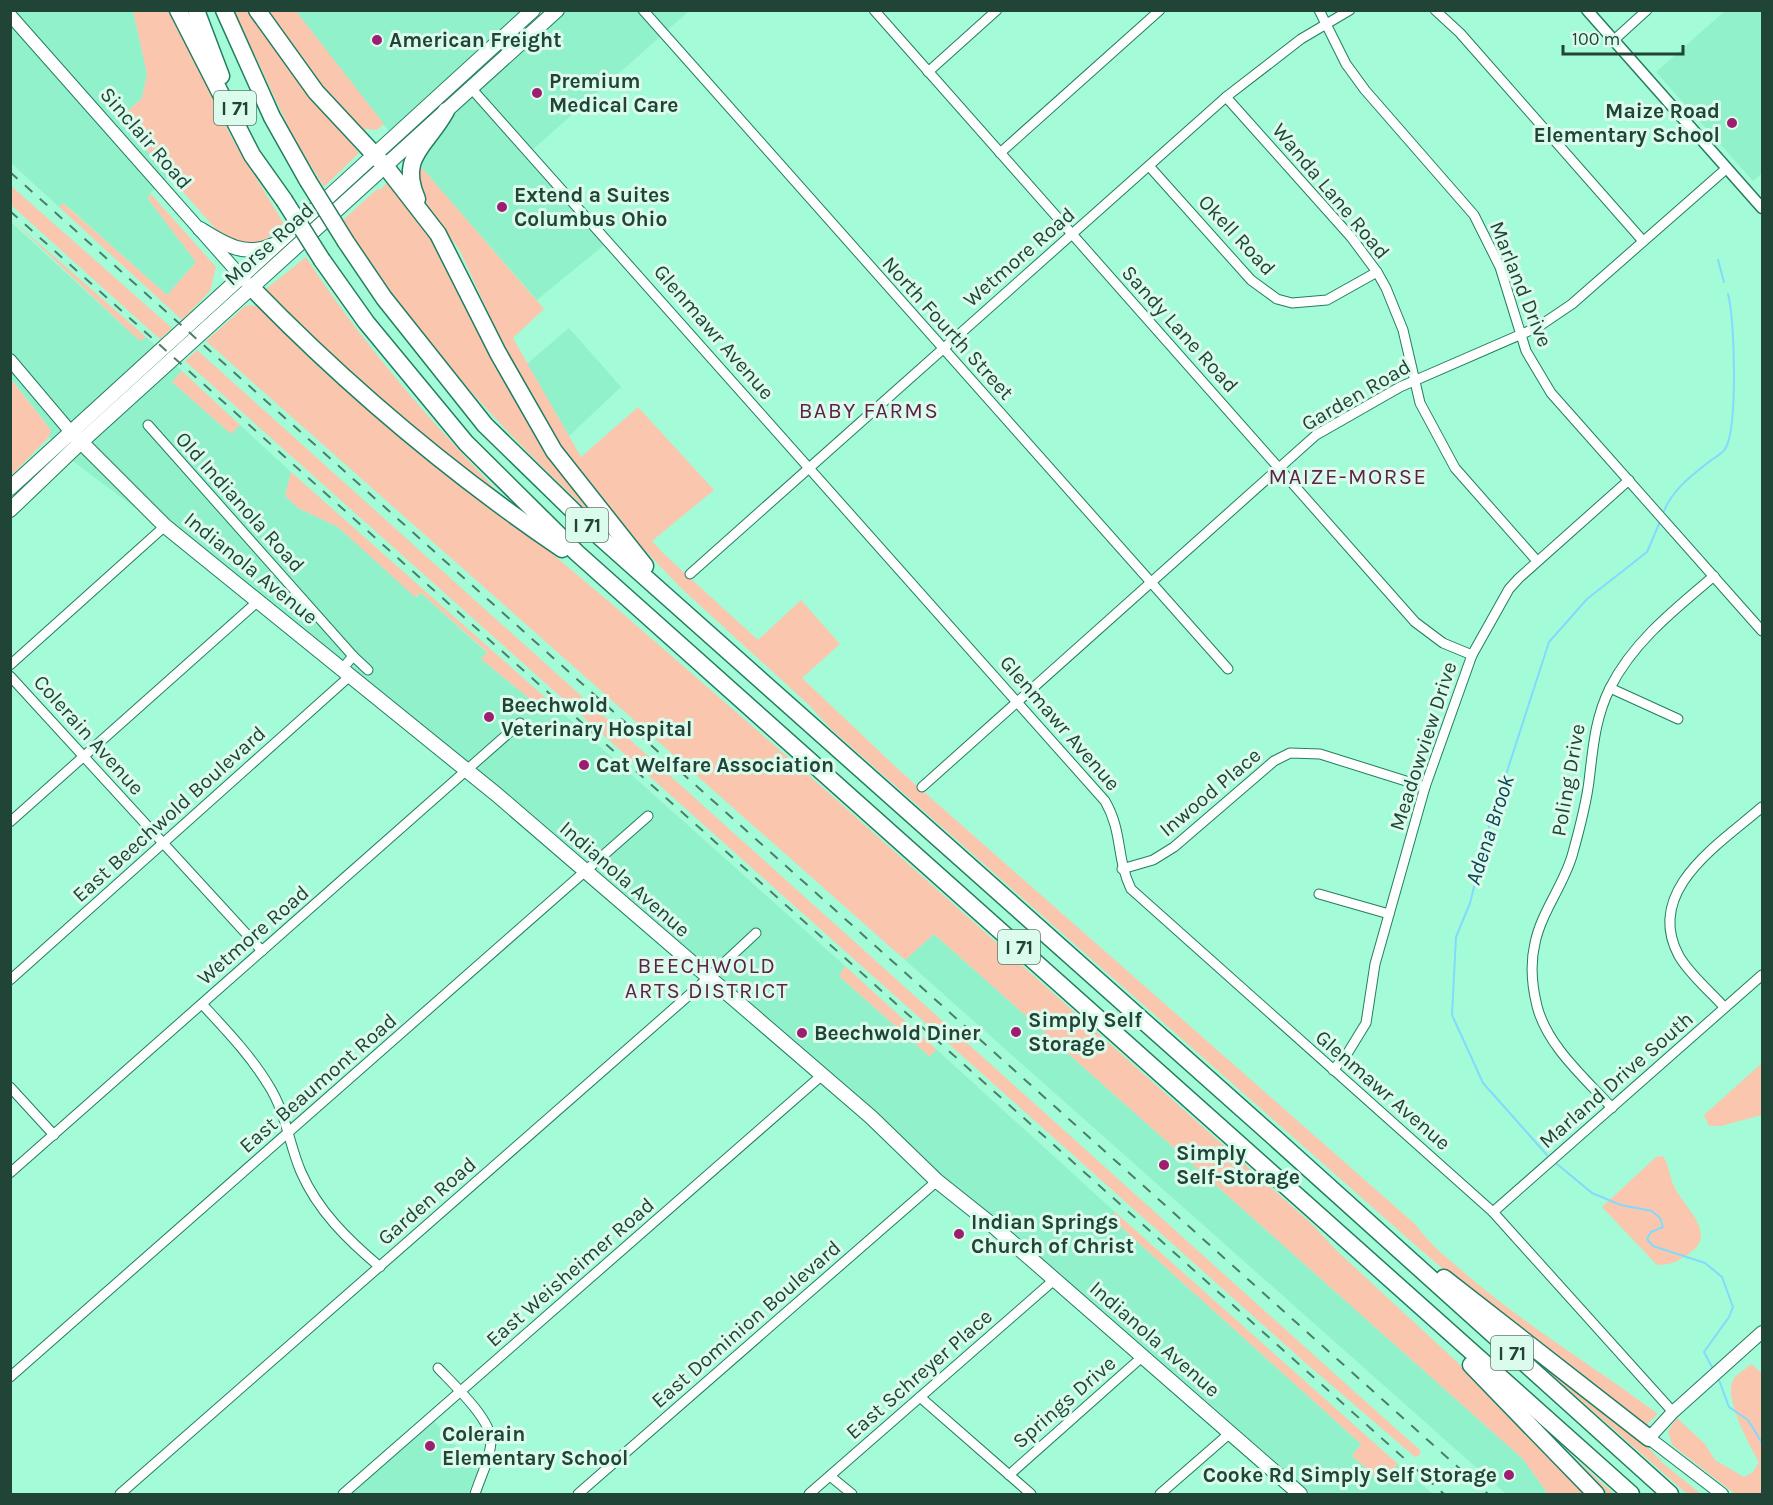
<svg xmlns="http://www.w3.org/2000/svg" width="1773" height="1505" viewBox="0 0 1773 1505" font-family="Karla,sans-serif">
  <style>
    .built { fill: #90f1cb }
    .green { fill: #fac7ae }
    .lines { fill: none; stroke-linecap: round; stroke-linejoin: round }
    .stream { stroke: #82dafe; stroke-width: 2 }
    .minor-casing { stroke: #227e60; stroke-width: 11 }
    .tertiary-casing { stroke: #227e60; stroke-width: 13 }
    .secondary-casing { stroke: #227e60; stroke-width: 14 }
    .primary-casing { stroke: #227e60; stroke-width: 16 }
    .motorway-casing { stroke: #227e60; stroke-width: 19 }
    .minor { stroke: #fff; stroke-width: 9 }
    .tertiary { stroke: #fff; stroke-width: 10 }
    .secondary { stroke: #fff; stroke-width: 12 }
    .primary { stroke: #fff; stroke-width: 14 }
    .motorway { stroke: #fff; stroke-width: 16 }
    .rail { stroke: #4a7e69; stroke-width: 2; stroke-dasharray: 10 10; stroke-linecap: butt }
    .motorway-bridge-casing { stroke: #227e60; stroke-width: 19; stroke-linecap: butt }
    .motorway-bridge { stroke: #fff; stroke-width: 16 }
    .poi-dot { fill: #9d1d70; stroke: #dbfbed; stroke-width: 2 }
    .labels { text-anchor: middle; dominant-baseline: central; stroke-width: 6; stroke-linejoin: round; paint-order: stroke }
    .shield { fill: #dbfbed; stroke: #587b6d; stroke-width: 1.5 }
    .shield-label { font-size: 20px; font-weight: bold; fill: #204436 }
    .poi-label { font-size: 21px; font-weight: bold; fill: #204436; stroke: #dbfbed; text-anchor: start }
    .street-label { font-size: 21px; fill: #204436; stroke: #dbfbed }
    .neighbourhood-label { font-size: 22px; letter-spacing: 1.5px; fill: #5f2246; stroke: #dbfbed }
    .water-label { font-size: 22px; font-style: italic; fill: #104457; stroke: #dbfbed }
  </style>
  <rect width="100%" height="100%" fill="#a4fbd7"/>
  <!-- built -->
  <g class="built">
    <path d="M10,11H133L147,74L142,98L119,119L169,176L150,193L148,199L196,262L167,295L64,203L59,207L11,163Z"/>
    <path d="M296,11H689L530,152L609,241L537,300L370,109Z"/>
    <path d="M1725,11H1762V173L1753,181L1656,72Z"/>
    <path d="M10,221L131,333L141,341L146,337L182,371L172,382L230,433L240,425L291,472L285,496L298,508L338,527L416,597L421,593L487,653L481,659L541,708L548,700L845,966L839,976L930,1057L936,1049L1115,1212L1111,1218L1361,1444L1352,1456L1382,1482L1398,1464L1433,1494H1301L468,771L157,524L74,462L49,437L51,430L11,378Z"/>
    <path d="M569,328L621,387L569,436L527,364Z"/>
    <path d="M934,934L1523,1459L1548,1494H1506L905,960Z"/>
    <path d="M434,1421L478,1471L468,1494H349Z"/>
  </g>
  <!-- green -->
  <g class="green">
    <path d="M133,11H170L232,138L284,224C264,244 246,254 222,232L220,234L119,119L142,98L147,74Z"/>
    <path d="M234,11H250L356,144L354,147L359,153L324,187L293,137Z"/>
    <path d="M263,11H296L384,124L377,130L365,129L364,133L353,124Z"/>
    <path d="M416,161L544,309L513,338L581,457L638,407L714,490L652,541L665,555L758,640L801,600L840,644L802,678L898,769L1416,1225C1430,1245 1450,1260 1468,1276C1528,1327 1595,1367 1658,1414L1647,1424L1638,1422L1485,1305L1422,1251L832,730L809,705L682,589L627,532L552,439L519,380L459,249L421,197Z"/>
    <path d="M388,182L422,222L607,529C507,436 414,338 343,220L377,189H381Z"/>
    <path d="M10,185L164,321L172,328L160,339L153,333L11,205Z"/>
    <path d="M150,193L216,267L210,291L182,320L59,207L63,203L167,295L196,262L148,199Z"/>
    <path d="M11,219L146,337L141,341L131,333Z"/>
    <path d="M306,257C363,345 433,424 506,500L374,400L266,295V289Z"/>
    <path d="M252,305L266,309L311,360L355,399L535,539L613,605L820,785L1313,1225L1337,1251L1456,1361L1586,1494H1548L1523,1459L934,934L905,960L206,341L245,306Z"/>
    <path d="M197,350L1356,1393L1420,1450V1455L1415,1457L1309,1366L185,361Z"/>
    <path d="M182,371L240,425L231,434L172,382Z"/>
    <path d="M10,378L51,430L49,437L11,476Z"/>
    <path d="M291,472L548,700L541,708L481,659L487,652L421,593L415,597L338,527L298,508L285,496Z"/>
    <path d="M845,966L936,1049L930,1057L839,976Z"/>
    <path d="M1762,1063V1115L1721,1126H1709L1704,1115Z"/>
    <path d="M1663,1156C1670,1166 1669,1179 1676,1190C1686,1208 1717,1235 1691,1252C1679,1261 1672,1265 1657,1265L1602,1207L1656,1157Z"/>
    <path d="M1115,1212L1398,1464L1382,1482L1352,1456L1361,1444L1111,1218Z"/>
    <path d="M1751,1364L1762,1373V1494H1735L1672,1445L1668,1431L1677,1418L1705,1444L1715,1460L1744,1477L1753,1472L1759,1462C1750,1447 1723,1396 1733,1380C1736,1374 1746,1369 1751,1364Z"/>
    <path d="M1547,1365L1628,1427L1664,1464L1701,1494H1687L1544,1368Z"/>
    <path d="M1537,1424L1614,1494H1605L1573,1464Z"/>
  </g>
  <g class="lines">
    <!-- stream -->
    <g class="stream">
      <path d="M1718,260L1724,282"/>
      <path d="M1664,511C1673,489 1692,475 1710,461C1715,457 1722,454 1725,449C1738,430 1735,318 1728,294"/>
      <path d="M1547,1155L1483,1083L1452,1015L1456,937L1470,903L1489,827L1549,642L1587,599L1647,552L1659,524"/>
      <path d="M1557,1164L1592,1193L1621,1205L1652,1211L1660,1218L1663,1227L1651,1232L1647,1239L1653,1246L1705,1263L1722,1277L1733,1307L1729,1317L1704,1352L1712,1367"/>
      <path d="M1719,1380L1729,1407L1748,1420L1762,1443"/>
      <path d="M1762,1494V1486"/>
    </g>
    <defs>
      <g id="minor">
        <path d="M643,10L1228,669"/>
        <path d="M874,10L1415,622L1443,643L1472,655"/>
        <path d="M1319,10L1346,64L1365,90L1474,215L1500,267L1526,351L1551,393L1762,631"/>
        <path d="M1435,10L1460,33L1643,241"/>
        <path d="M1614,40L1647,10"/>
        <path d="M928,72L997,10"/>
        <path d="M471,88L1105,801C1123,832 1116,858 1131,889L1493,1212L1673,1412"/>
        <path d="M1226,97L1351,237L1377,272L1386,288L1403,330L1420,403L1455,468L1537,561"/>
        <path d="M1000,153L1160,10"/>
        <path d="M1149,166L1251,280L1277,299L1292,303L1327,300L1377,272"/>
        <path d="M148,425L353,656L343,668"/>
        <path d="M690,574L1226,97L1301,39L1350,10"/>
        <path d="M353,656L368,670"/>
        <path d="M10,665L165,526"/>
        <path d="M10,676L262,951"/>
        <path d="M1610,688L1678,719"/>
        <path d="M922,787L1316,435L1400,387L1538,327L1572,304L1727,168"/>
        <path d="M10,822L257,602"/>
        <path d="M1122,869L1153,860L1174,847L1274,761L1290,753L1320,754L1425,787"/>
        <path d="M1319,894L1389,914"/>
        <path d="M10,980L351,675"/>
        <path d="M202,1004C226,1030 251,1056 269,1086C286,1113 289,1144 301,1172C318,1211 348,1240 380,1267"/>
        <path d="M1724,1007C1710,991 1690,975 1679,956C1643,890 1721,843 1762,807"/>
        <path d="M1333,1070L1347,1054L1366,1023L1375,964L1425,787L1472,655L1509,589L1519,578L1629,480"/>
        <path d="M10,1087L54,1135"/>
        <path d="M1612,1108C1586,1079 1547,1046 1537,1006C1532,986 1530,964 1535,943C1541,913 1563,886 1572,856C1579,831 1586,806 1589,781C1593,748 1595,718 1610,688C1633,642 1675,609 1714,576"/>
        <path d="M10,1173L520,723"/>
        <path d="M1493,1212L1762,975"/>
        <path d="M438,1368C453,1384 490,1418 491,1440C491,1457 480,1478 475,1494"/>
        <path d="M10,1377L648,816"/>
        <path d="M920,1397L1031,1494"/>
        <path d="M1009,1475L1142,1357"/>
        <path d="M830,1476L852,1494"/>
        <path d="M120,1494L696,989L756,933"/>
        <path d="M343,1494L821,1076"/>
        <path d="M578,1494L937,1181"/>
        <path d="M809,1494L1054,1280"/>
        <path d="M1160,1494L1230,1433"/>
      </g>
      <path id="tertiary" d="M1587,10L1762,208"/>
      <g id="secondary">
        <path d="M10,15L246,282"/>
        <path d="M10,360L70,431"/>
        <path d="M1722,1494L1649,1438L1673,1412L1762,1332"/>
      </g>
      <g id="primary">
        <path d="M200,229C224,244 246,258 273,245"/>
        <path d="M70,431L165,526L496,794L871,1117L937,1181L991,1224L1300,1494"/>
        <path d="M10,488L533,10"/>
        <path d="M10,510L81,442L557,10"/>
      </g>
      <g id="motorway">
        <path d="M178,10L252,155L284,200"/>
        <path d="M196,10L221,76"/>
        <path d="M224,10L272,117L308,181"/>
        <path d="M257,10L316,92L386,167L438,234L498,353L554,451L645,566"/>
        <path d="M417,199C398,156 427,146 446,111"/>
        <path d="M346,242L384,298L485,425L601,538L1276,1139L1670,1494"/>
        <path d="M322,260L366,322L466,443L577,553L1631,1494"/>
        <path d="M251,287C346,385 449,472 562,549"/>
        <path d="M1444,1278L1649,1438"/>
        <path d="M1471,1365L1596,1494"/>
      </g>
    </defs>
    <!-- minor casing -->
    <use href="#minor" class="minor-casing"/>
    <!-- tertiary casing -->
    <use href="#tertiary" class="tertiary-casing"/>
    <!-- secondary casing -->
    <use href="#secondary" class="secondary-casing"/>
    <!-- primary casing -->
    <use href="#primary" class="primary-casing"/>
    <!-- motorway casing -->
    <use href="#motorway" class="motorway-casing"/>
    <!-- minor -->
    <use href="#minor" class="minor"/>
    <!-- tertiary -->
    <use href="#tertiary" class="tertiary"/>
    <!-- secondary -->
    <use href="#secondary" class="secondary"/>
    <!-- primary -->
    <use href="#primary" class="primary"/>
    <!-- motorway -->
    <use href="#motorway" class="motorway"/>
    <!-- rail -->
    <g class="rail">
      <path d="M10,172L1488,1494"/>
      <path d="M10,211L1444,1494"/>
    </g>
    <defs>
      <g id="motorway-bridge">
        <path d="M308,181L346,242"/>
        <path d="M284,200L322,260"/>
      </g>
    </defs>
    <!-- motorway-bridge casing -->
    <use href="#motorway-bridge" class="motorway-bridge-casing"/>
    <!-- motorway-bridge -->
    <use href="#motorway-bridge" class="motorway-bridge"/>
  </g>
  <!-- markers -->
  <g class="poi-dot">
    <circle cx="377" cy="40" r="6"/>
    <circle cx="537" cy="93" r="6"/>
    <circle cx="1732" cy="123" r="6"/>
    <circle cx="502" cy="207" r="6"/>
    <circle cx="489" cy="717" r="6"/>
    <circle cx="584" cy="765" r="6"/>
    <circle cx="1016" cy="1032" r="6"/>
    <circle cx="802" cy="1033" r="6"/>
    <circle cx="1164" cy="1165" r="6"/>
    <circle cx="959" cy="1234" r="6"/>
    <circle cx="430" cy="1446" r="6"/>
    <circle cx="1509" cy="1475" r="6"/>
  </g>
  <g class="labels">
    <!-- shield labels -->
    <g class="shield">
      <rect x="214" y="91" width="42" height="34" rx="4.5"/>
      <rect x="566" y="508" width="42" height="34" rx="4.5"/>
      <rect x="998" y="930" width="42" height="34" rx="4.5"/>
      <rect x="1491" y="1336" width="42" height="34" rx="4.5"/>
    </g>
    <g class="shield-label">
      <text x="235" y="108">I 71</text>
      <text x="587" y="525">I 71</text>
      <text x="1019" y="947">I 71</text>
      <text x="1512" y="1353">I 71</text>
    </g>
    <!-- poi labels -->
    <g class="poi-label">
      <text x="389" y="40">American Freight</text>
      <text x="549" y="81">Premium<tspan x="549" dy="24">Medical Care</tspan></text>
      <text x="1720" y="111" text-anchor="end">Maize Road<tspan x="1720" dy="24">Elementary School</tspan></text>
      <text x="514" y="195">Extend a Suites<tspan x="514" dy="24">Columbus Ohio</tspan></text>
      <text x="501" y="705">Beechwold<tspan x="501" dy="24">Veterinary Hospital</tspan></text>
      <text x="596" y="765">Cat Welfare Association</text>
      <text x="1028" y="1020">Simply Self<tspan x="1028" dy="24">Storage</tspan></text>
      <text x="814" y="1033">Beechwold Diner</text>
      <text x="1176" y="1153">Simply<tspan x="1176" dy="24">Self-Storage</tspan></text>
      <text x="971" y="1222">Indian Springs<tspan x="971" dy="24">Church of Christ</tspan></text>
      <text x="442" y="1434">Colerain<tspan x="442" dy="24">Elementary School</tspan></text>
      <text x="1497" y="1475" text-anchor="end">Cooke Rd Simply Self Storage</text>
    </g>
    <!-- street labels -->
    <g class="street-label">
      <text transform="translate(146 138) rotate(49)">Sinclair Road</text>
      <text transform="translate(1331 191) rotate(50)">Wanda Lane Road</text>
      <text transform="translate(1237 235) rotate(47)">Okell Road</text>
      <text transform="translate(269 244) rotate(-42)">Morse Road</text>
      <text transform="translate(1019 257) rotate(-41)">Wetmore Road</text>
      <text transform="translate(1521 284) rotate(68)">Marland Drive</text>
      <text transform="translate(948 328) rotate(48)">North Fourth Street</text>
      <text transform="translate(1180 329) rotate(48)">Sandy Lane Road</text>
      <text transform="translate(714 332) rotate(49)">Glenmawr Avenue</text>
      <text transform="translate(1356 395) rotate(-30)">Garden Road</text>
      <text transform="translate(240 502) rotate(48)">Old Indianola Road</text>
      <text transform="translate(251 568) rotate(39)">Indianola Avenue</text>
      <text transform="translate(1060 723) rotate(49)">Glenmawr Avenue</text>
      <text transform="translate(89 735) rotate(48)">Colerain Avenue</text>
      <text transform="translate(1423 746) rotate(-72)">Meadowview Drive</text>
      <text transform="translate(1568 780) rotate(-80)">Poling Drive</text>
      <text transform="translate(1210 792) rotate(-40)">Inwood Place</text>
      <text transform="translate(169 814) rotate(-42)">East Beechwold Boulevard</text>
      <text transform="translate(625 879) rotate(41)">Indianola Avenue</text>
      <text transform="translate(253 935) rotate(-41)">Wetmore Road</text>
      <text transform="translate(1616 1080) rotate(-41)">Marland Drive South</text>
      <text transform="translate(318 1083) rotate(-41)">East Beaumont Road</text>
      <text transform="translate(1383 1090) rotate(41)">Glenmawr Avenue</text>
      <text transform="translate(427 1201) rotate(-41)">Garden Road</text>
      <text transform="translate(570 1272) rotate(-41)">East Weisheimer Road</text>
      <text transform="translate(746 1324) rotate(-41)">East Dominion Boulevard</text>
      <text transform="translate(1155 1339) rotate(41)">Indianola Avenue</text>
      <text transform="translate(919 1374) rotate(-41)">East Schreyer Place</text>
      <text transform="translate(1064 1402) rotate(-41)">Springs Drive</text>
    </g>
    <!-- neighbourhood labels -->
    <g class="neighbourhood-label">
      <text x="869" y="411">BABY FARMS</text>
      <text x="1348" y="477">MAIZE-MORSE</text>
      <text x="707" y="966">BEECHWOLD<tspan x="707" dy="25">ARTS DISTRICT</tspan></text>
    </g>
    <!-- water labels -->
    <g class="water-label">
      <text transform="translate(1490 830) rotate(-72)">Adena Brook</text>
    </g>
  </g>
  <!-- border -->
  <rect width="1773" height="1505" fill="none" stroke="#204436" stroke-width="24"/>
  <!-- scale -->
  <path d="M1563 45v9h120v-9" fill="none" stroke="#204436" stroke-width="3"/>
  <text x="1572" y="45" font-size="18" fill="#204436" stroke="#dbfbed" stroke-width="4.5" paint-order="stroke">100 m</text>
</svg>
